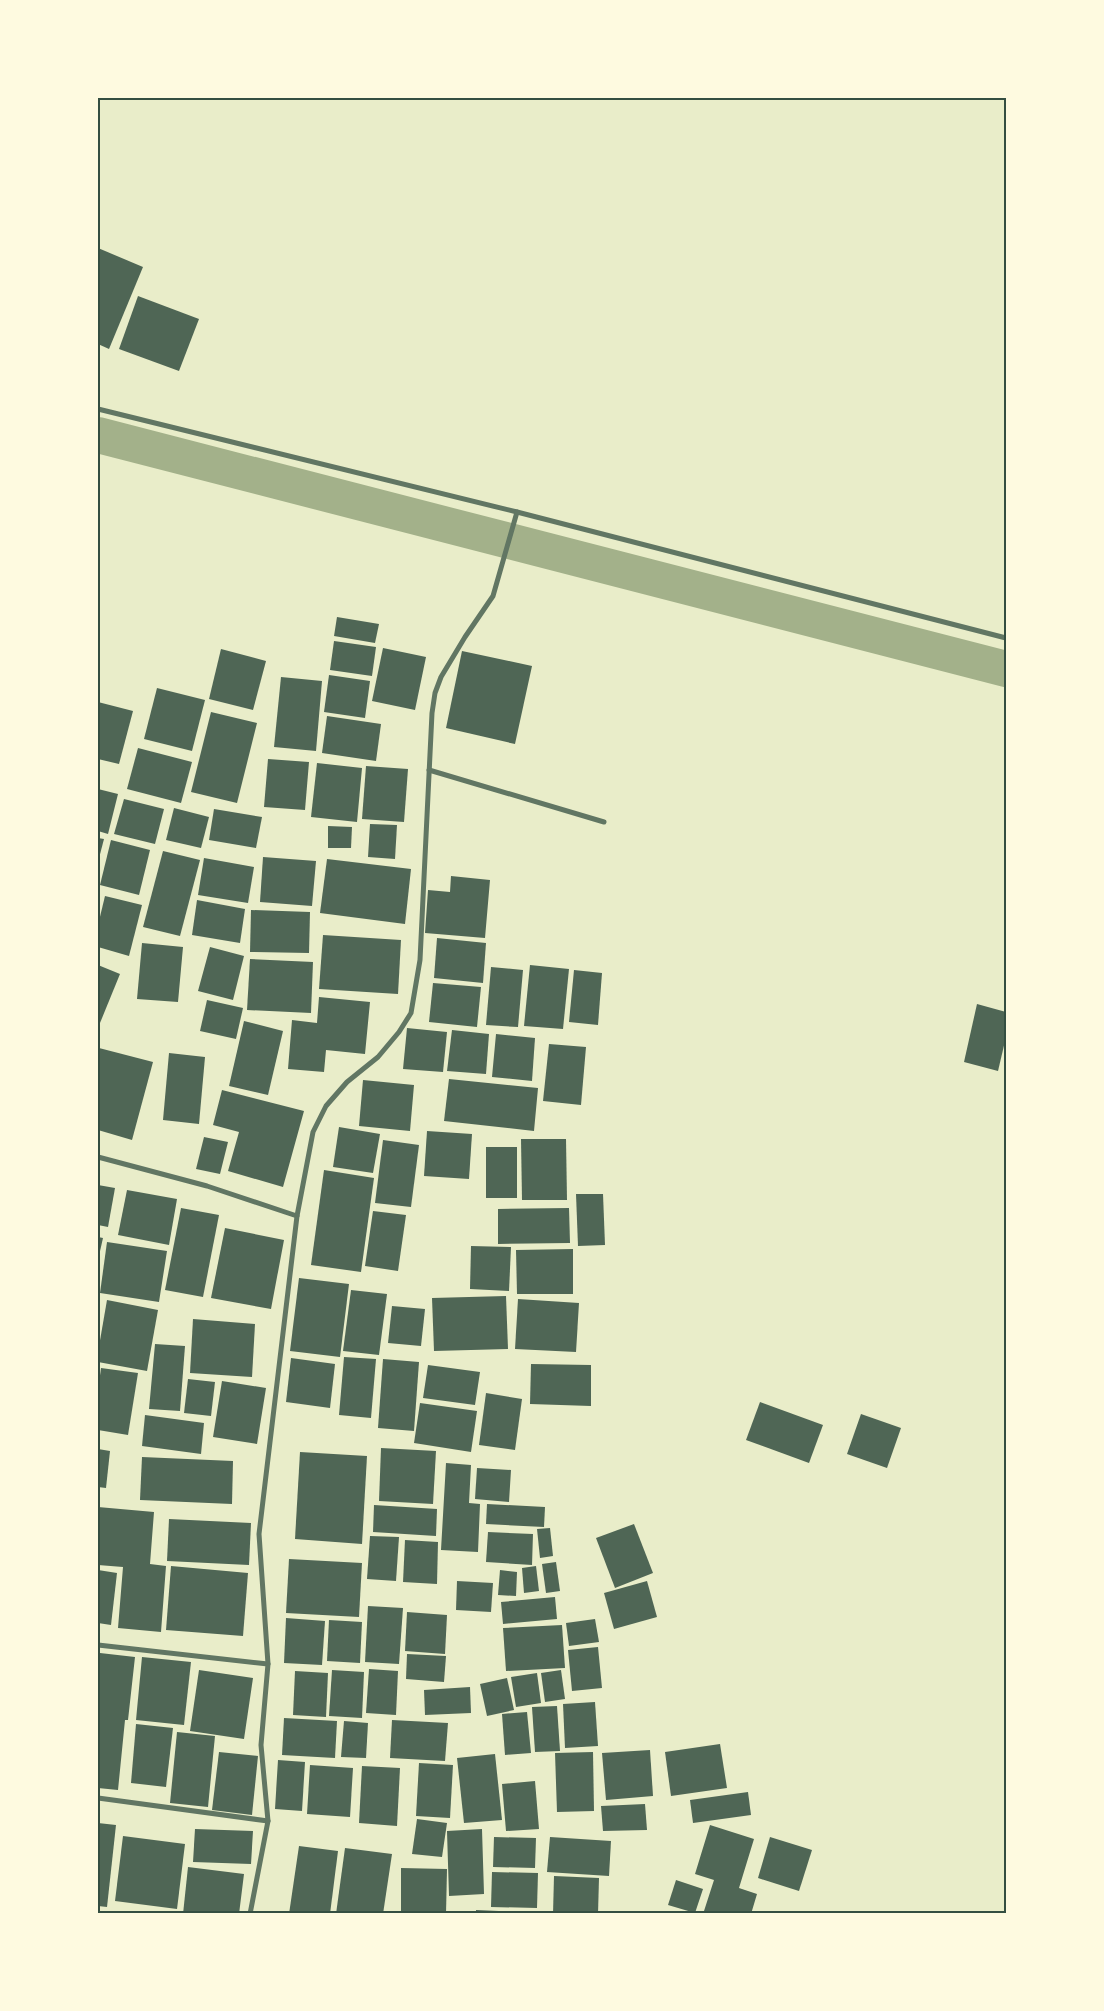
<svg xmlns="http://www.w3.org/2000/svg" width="1104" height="2011" viewBox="0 0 1104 2011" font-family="'Titillium Web',sans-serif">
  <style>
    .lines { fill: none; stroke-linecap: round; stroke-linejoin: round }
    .canal { stroke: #a3b18a; stroke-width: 36 }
    .building { fill: #4f6655 }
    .minor { stroke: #617663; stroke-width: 5 }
    .neatline { fill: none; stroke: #344e41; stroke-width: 2 }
  </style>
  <rect width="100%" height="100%" fill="#e9edc9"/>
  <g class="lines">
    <!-- canal -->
    <path class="canal" d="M98,435L1006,669"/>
  </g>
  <!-- building -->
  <g class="building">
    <path d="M98,248L143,267L109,349L98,344Z"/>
    <path d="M138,296L199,319L179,371L119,349Z"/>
    <path d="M337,617L379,624L375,643L334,636Z"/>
    <path d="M334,641L376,647L372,676L330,670Z"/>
    <path d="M383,648L426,657L415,710L372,701Z"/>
    <path d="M221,649L266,661L253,710L209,699Z"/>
    <path d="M462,651L532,666L515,744L446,728Z"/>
    <path d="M329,675L370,681L365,718L324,712Z"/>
    <path d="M281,677L322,681L316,751L274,747Z"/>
    <path d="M157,688L205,700L192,751L144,739Z"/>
    <path d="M98,702L133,711L119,764L98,759Z"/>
    <path d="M211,712L257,723L237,803L191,792Z"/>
    <path d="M327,716L381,724L376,761L322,753Z"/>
    <path d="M138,748L192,762L181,803L127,789Z"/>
    <path d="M268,759L309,762L305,810L264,807Z"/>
    <path d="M317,763L362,768L357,822L311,817Z"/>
    <path d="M366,766L408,769L404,822L362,819Z"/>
    <path d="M98,789L118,794L108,834L98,831Z"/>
    <path d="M124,799L164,809L155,844L114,834Z"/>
    <path d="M174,808L209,817L201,848L166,840Z"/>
    <path d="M214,809L262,817L256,848L209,840Z"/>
    <path d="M370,824L397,825L395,859L368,857Z"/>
    <path d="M328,826L352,827L351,848H328Z"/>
    <path d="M98,838L104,839L98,862Z"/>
    <path d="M111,840L150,850L139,895L100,885Z"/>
    <path d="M163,851L200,860L180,936L143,927Z"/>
    <path d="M263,857L316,861L312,906L260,902Z"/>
    <path d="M204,858L254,867L248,903L198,895Z"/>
    <path d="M327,859L411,869L405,924L320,913Z"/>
    <path d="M451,876L490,880L485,938L425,933L428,890L450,892Z"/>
    <path d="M105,896L142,905L129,956L98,947V925Z"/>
    <path d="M197,900L245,909L240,943L192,935Z"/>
    <path d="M251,910L310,912L309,953L250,952Z"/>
    <path d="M323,935L401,940L398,994L319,989Z"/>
    <path d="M437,938L486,943L483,983L434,978Z"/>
    <path d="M142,943L183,947L178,1002L137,999Z"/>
    <path d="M210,947L244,956L233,1000L198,991Z"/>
    <path d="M250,959L313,962L311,1013L247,1010Z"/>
    <path d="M98,965L120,974L100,1023L98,1021Z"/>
    <path d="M530,965L569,969L563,1029L524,1026Z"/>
    <path d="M491,967L523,970L518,1027L486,1025Z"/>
    <path d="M574,970L602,973L598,1025L569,1022Z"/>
    <path d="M433,983L481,987L477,1027L429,1022Z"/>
    <path d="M319,997L370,1002L365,1054L326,1050L324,1072L288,1069L292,1020L317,1023Z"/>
    <path d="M207,1000L243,1008L236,1039L200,1031Z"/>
    <path d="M977,1004L1006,1012V1037L998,1071L964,1062Z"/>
    <path d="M244,1021L283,1031L268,1095L229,1086Z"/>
    <path d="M407,1028L447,1032L443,1072L403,1069Z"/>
    <path d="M452,1030L489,1034L486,1074L447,1071Z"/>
    <path d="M496,1034L535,1038L532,1081L492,1077Z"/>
    <path d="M549,1044L586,1047L581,1105L543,1101Z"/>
    <path d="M99,1048L153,1062L132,1140L98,1130V1054Z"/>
    <path d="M169,1053L205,1057L199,1124L163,1120Z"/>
    <path d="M449,1079L538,1088L534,1131L444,1121Z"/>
    <path d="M363,1080L414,1085L410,1131L359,1126Z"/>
    <path d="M222,1090L304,1111L283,1187L228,1171L239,1132L213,1125Z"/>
    <path d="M339,1127L380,1134L373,1173L333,1167Z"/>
    <path d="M427,1131L472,1134L469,1179L424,1176Z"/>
    <path d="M204,1137L228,1142L220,1174L196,1169Z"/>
    <path d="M521,1139H566L567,1200H522Z"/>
    <path d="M383,1140L419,1145L411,1207L375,1203Z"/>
    <rect x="486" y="1147" width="31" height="51"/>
    <path d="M324,1170L374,1178L361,1272L311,1265Z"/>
    <path d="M98,1185L115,1188L108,1227L98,1225Z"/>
    <path d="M127,1190L177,1199L169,1245L118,1235Z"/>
    <path d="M576,1194H603L605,1245L578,1246Z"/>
    <path d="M181,1208L219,1215L203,1297L165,1290Z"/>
    <path d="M569,1208L570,1243L498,1244V1209Z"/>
    <path d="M373,1211L406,1215L398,1271L365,1266Z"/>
    <path d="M225,1228L284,1240L271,1309L211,1298Z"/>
    <path d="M98,1237L103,1238L98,1260Z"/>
    <path d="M107,1242L167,1251L159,1302L100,1293Z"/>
    <path d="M471,1246L511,1247L509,1291L470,1289Z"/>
    <path d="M573,1249V1294H517L516,1250Z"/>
    <path d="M299,1278L349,1284L340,1357L290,1351Z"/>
    <path d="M351,1290L387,1294L379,1355L343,1351Z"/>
    <path d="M506,1296L508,1349L434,1351L432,1298Z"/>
    <path d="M518,1299L579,1303L576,1352L515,1349Z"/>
    <path d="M107,1300L158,1310L147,1371L98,1362V1352Z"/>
    <path d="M392,1306L425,1309L421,1346L388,1343Z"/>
    <path d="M193,1319L255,1324L252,1377L190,1373Z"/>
    <path d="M155,1344L185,1346L180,1411L149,1409Z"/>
    <path d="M344,1357L376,1359L371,1418L339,1415Z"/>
    <path d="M291,1358L335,1364L330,1408L286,1402Z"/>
    <path d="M383,1359L419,1362L414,1431L378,1428Z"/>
    <path d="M531,1364L591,1365V1406L530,1404Z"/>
    <path d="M428,1365L480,1372L475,1405L423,1398Z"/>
    <path d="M101,1368L138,1373L128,1435L98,1430V1391Z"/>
    <path d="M188,1379L215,1382L211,1416L184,1413Z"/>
    <path d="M222,1381L266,1388L257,1444L213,1437Z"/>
    <path d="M486,1393L522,1399L515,1450L479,1445Z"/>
    <path d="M760,1402L823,1425L809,1463L746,1440Z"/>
    <path d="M420,1403L477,1411L471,1452L414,1443Z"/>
    <path d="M861,1414L901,1428L887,1468L847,1454Z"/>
    <path d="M145,1415L204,1423L201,1454L142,1446Z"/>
    <path d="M381,1448L436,1451L433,1504L379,1501Z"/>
    <path d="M98,1449L110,1451L106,1488L98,1487Z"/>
    <path d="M300,1452L367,1456L362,1544L295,1539Z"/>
    <path d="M142,1457L233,1461L232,1504L140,1500Z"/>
    <path d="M446,1463L471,1465L469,1503L480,1504L478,1552L441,1550Z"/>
    <path d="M477,1468L511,1470L509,1502L475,1499Z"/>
    <path d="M487,1504L545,1507L544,1527L486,1524Z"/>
    <path d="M374,1505L437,1509L436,1536L373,1532Z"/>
    <path d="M98,1507L154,1512L150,1564L166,1566L161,1632L118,1628L123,1567L98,1565Z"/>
    <path d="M169,1519L251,1523L249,1565L167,1561Z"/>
    <path d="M634,1524L653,1573L615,1588L596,1538Z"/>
    <path d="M550,1528L553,1556L540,1558L537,1529Z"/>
    <path d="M488,1532L533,1534L532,1565L486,1562Z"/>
    <path d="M370,1536L399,1537L396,1581L367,1579Z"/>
    <path d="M405,1540L438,1542L437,1584L403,1582Z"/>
    <path d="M289,1559L362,1563L359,1617L286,1613Z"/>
    <path d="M556,1562L560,1591L546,1593L542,1564Z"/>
    <path d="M171,1566L248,1573L243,1636L166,1630Z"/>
    <path d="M536,1566L539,1591L524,1593L522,1568Z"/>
    <path d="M98,1570L117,1573L111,1625L98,1623Z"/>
    <path d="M500,1570L517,1572L516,1596L498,1595Z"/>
    <path d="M457,1581L493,1583L491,1612L456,1610Z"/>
    <path d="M647,1581L657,1617L614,1629L604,1593Z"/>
    <path d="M555,1597L557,1619L503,1624L501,1602Z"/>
    <path d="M368,1606L403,1608L399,1664L365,1662Z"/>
    <path d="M407,1612L447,1615L445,1654L405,1651Z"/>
    <path d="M286,1618L325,1621L322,1665L284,1663Z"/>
    <path d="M595,1619L599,1642L569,1646L566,1623Z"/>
    <path d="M329,1620L362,1622L360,1663L327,1661Z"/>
    <path d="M562,1625L565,1668L506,1671L503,1628Z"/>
    <path d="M598,1647L602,1688L572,1691L568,1650Z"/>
    <path d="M100,1653L135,1657L128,1720H125L118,1790L98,1788V1673Z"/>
    <path d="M407,1654L446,1656L444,1682L406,1679Z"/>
    <path d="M142,1657L191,1662L184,1725L136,1720Z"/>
    <path d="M369,1669L398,1671L396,1715L366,1713Z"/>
    <path d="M199,1670L253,1678L244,1739L190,1731Z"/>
    <path d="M332,1670L364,1672L362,1718L329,1716Z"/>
    <path d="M561,1670L565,1699L545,1702L541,1673Z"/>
    <path d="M295,1671L328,1673L326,1717L293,1715Z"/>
    <path d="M537,1673L541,1703L516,1707L511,1677Z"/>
    <path d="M507,1678L514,1710L487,1716L480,1684Z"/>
    <path d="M470,1687L471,1713L425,1715L424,1690Z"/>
    <path d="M595,1702L598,1746L565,1748L563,1704Z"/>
    <path d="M557,1706L560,1751L535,1752L532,1707Z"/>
    <path d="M527,1712L531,1753L505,1755L502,1714Z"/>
    <path d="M284,1718L337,1721L335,1758L282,1755Z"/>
    <path d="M392,1720L448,1723L445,1761L390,1758Z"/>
    <path d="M344,1721L368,1723L366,1758L341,1757Z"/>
    <path d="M136,1724L173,1728L166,1787L131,1783Z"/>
    <path d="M177,1732L215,1736L208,1807L170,1803Z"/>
    <path d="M720,1744L727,1788L671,1796L665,1752Z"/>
    <path d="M650,1750L653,1796L606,1800L602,1753Z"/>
    <path d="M219,1752L258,1756L252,1815L212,1810Z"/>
    <path d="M593,1752L594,1811L557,1812L555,1753Z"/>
    <path d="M495,1754L502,1820L464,1823L457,1758Z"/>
    <path d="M278,1760L305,1762L302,1811L275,1809Z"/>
    <path d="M419,1763L453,1765L450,1818L416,1816Z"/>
    <path d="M310,1765L353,1768L350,1817L307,1814Z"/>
    <path d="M362,1766L400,1768L397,1826L359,1823Z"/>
    <path d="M535,1781L539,1829L506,1831L502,1784Z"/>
    <path d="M748,1792L751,1815L693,1823L690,1800Z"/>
    <path d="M645,1804L647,1830L603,1831L601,1806Z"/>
    <path d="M417,1819L447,1823L442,1857L412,1854Z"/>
    <path d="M98,1823L116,1825L107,1907L98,1906Z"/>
    <path d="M710,1825L754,1839L739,1888L757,1894L751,1914H712L704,1911L714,1880L695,1874Z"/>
    <path d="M195,1829L253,1831L251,1864L193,1862Z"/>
    <path d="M482,1829L484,1894L449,1896L447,1831Z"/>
    <path d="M123,1836L185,1844L177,1909L115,1901Z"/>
    <path d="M494,1837L536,1838L535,1868L493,1867Z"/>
    <path d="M550,1837L611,1841L609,1876L547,1872Z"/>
    <path d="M770,1837L812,1850L799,1891L758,1878Z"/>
    <path d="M299,1846L338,1851L330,1914H289Z"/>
    <path d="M345,1848L392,1854L383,1914H336Z"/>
    <path d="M188,1867L244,1874L239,1914H183Z"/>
    <path d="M401,1868L447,1869L446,1914H401Z"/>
    <path d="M492,1872L538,1873L537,1908L491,1907Z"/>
    <path d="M554,1876L599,1878L598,1914H553Z"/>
    <path d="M676,1880L703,1889L695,1913L668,1905Z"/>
    <path d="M476,1910L520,1912V1914H476Z"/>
  </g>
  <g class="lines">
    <!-- minor -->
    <g class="minor">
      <path d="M98,409L517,512L1006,638"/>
      <path d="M429,770L604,822"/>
      <path d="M98,1157L207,1186L297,1216"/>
      <path d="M98,1645L268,1664"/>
      <path d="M98,1798L268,1821"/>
      <path d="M250,1914L268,1821L261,1745L268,1664L259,1534L297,1216L313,1132L326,1106L347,1082L378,1057L399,1032L411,1013L420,960L432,713L435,693L441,677L465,637L493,596L517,512"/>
    </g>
  </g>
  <!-- border -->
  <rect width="1104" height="2011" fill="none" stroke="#fefae0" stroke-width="198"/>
  <rect x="99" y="99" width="906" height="1813" class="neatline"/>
</svg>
